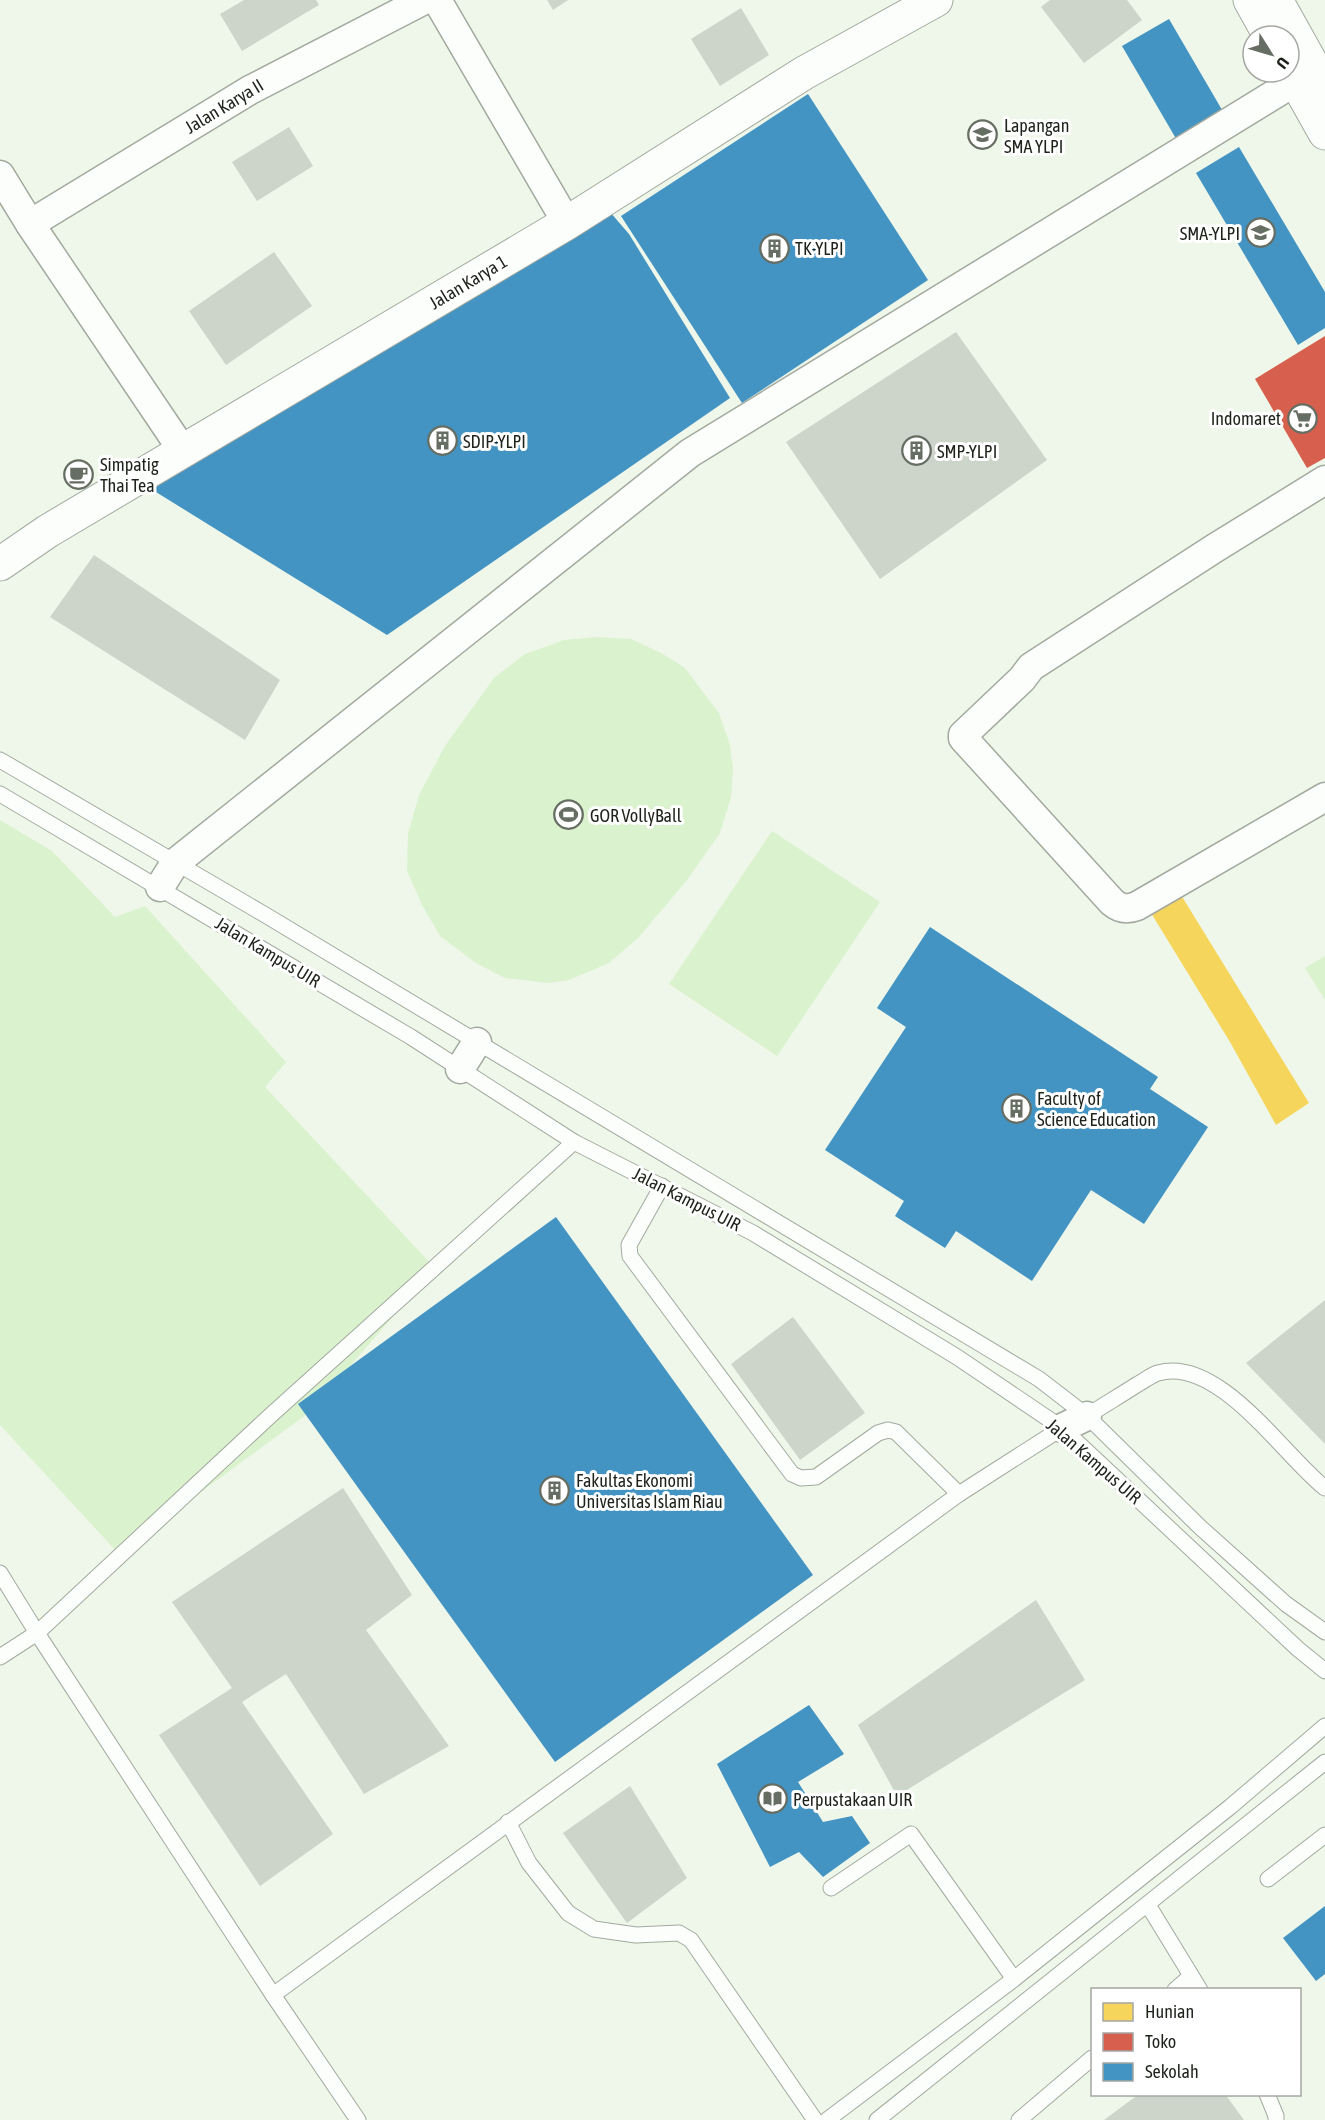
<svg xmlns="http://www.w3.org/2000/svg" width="1325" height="2120" viewBox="0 0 1325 2120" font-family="'Asap Condensed',sans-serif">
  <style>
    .green { fill: #dbf2ce }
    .homes { fill: #f6d55c }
    .shops { fill: #d6604d }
    .schools { fill: #4393c3 }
    .building { fill: #cdd4c9 }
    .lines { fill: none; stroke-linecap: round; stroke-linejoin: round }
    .service-casing { stroke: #a3a99f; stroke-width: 17 }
    .minor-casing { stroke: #a3a99f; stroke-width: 31 }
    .tertiary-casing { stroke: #a3a99f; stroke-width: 35 }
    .trunk-casing { stroke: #a3a99f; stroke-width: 35 }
    .service { stroke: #fcfefc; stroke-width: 15 }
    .minor { stroke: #fcfefc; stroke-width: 28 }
    .tertiary { stroke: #fcfefc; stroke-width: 33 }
    .trunk { stroke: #fcfefc; stroke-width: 33 }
    .labels { text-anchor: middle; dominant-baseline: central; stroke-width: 6; stroke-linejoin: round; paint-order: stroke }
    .street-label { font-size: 18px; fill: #1d231a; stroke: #fff }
    .poi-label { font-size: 18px; fill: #1d231a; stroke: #fff; text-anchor: start }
  </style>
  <rect width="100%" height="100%" fill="#eef7e9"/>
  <!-- green -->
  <g class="green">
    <path d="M596,637L631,639L661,653L684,667L719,713L730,745L733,768L731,797L720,833L687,880L639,937L609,963L569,980L548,983L505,978L476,963L440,936L422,905L407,871L408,834L419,795L445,746L494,678L525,654L564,640Z"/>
    <path d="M0,820L52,851L115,917L145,906L286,1062L265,1087L435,1268L311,1411L118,1553L0,1425Z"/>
    <path d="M772,831L880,902L777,1056L669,984Z"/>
    <path d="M1325,956V1000L1305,968Z"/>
  </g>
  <!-- homes -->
  <path class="homes" d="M1181,895L1309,1103L1276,1125L1230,1042L1151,913Z"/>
  <!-- shops -->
  <path class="shops" d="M1325,336V458L1307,468L1255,379Z"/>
  <!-- schools -->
  <g class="schools">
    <path d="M1169,19L1225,115L1178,142L1122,46Z"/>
    <path d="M808,94L928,280L742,403L621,216Z"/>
    <path d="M1239,147L1325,292V328L1298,345L1196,173Z"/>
    <path d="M610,212L629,234L730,398L387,635L143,484Z"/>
    <path d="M930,927L1158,1077L1150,1089L1208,1127L1144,1224L1091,1190L1032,1281L956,1231L945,1248L895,1216L904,1201L825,1150L906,1027L877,1008Z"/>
    <path d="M556,1217L813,1575L555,1762L298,1404Z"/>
    <path d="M809,1705L844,1754L798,1782L823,1822L852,1816L870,1843L823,1877L799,1852L770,1867L717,1764Z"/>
    <path d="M1325,1906V1974L1316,1981L1283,1938Z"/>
  </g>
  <!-- building -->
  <g class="building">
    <path d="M244,0H316L319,5L242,51L220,14Z"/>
    <path d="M547,0H568L553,10Z"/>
    <path d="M1050,0H1127L1142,20L1084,63L1041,7Z"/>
    <path d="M741,8L769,55L720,86L691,39Z"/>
    <path d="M289,127L313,166L257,201L232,162Z"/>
    <path d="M274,252L312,306L226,365L189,311Z"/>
    <path d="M956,332L1047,460L880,579L786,442Z"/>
    <path d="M94,555L280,680L245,740L50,617Z"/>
    <path d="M1325,1300V1444L1246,1363Z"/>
    <path d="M793,1317L865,1413L800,1460L731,1364Z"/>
    <path d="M343,1488L412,1595L366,1630L449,1746L364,1794L286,1674L242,1702L333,1834L260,1886L159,1735L232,1688L172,1602Z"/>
    <path d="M1036,1600L1085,1680L897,1796L858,1725Z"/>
    <path d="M630,1786L687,1878L627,1923L563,1833Z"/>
    <path d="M1139,2094H1225L1244,2120H1104Z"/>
  </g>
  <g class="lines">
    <defs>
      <g id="service">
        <path d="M0,760L262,913L1039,1379L1087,1416L1201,1528L1286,1604L1325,1632"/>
        <path d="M0,794L411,1037L574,1142L753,1233L957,1357L1062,1428L1298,1649L1325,1671"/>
        <path d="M662,1186L629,1245L630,1256L792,1474L801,1478L816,1477L878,1433L888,1430L896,1432L959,1494"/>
        <path d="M1087,1416C1104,1405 1121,1395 1138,1384C1144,1381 1151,1375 1158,1373C1218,1355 1284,1456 1325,1488"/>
        <path d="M0,1573L37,1633L273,1995L358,2120"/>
        <path d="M0,1657L37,1633L271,1415L574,1142"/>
        <path d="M508,1822L529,1863L568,1913L594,1929L636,1935L679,1933L691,1940L815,2120"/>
        <path d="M1268,1879L1325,1835"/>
        <path d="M831,1888L911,1834L1014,1979"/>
        <path d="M1148,1905L1200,1990"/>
        <path d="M1175,1990L1191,1976"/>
        <path d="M273,1995L959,1494L1062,1428"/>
        <path d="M1267,2094L1276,2116V2120"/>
        <path d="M827,2120L1014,1979L1230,1807L1325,1726"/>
        <path d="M877,2120L1325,1762"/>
        <path d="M1019,2120L1092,2058"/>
      </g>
      <g id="minor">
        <path d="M437,0L567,223"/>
        <path d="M0,175L30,224L183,451"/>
        <path d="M30,224L250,90L424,0"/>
        <path d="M1325,480L1215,548L1031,667L1022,679L963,735V738L1112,902C1120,909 1127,910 1137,906L1325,797"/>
        <path d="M160,887L175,863L690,453L1296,81"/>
        <path d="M460,1069L477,1042"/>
        <path d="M1062,1428L1087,1416"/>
      </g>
      <path id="tertiary" d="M0,564L48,531L567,223L804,73L936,0"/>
      <g id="trunk">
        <path d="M1250,0L1270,36"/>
        <path d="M1276,0L1325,88"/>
        <path d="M1289,69L1325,133"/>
      </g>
    </defs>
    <!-- service casing -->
    <use href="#service" class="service-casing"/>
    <!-- minor casing -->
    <use href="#minor" class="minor-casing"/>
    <!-- tertiary casing -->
    <use href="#tertiary" class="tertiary-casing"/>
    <!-- trunk casing -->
    <use href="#trunk" class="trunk-casing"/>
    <!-- service -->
    <use href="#service" class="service"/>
    <!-- minor -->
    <use href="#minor" class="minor"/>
    <!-- tertiary -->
    <use href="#tertiary" class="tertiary"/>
    <!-- trunk -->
    <use href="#trunk" class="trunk"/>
  </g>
  <!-- icons -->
  <defs>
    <symbol id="school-ring" viewBox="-11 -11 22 22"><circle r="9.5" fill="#fff" stroke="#666d62" stroke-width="1.5"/><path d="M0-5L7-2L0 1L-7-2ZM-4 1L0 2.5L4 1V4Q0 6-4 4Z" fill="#666d62"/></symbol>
    <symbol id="building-ring" viewBox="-11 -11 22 22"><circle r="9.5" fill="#fff" stroke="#666d62" stroke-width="1.5"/><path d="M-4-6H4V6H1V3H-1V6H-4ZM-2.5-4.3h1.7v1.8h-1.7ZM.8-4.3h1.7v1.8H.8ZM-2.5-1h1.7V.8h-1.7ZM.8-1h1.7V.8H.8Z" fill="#666d62"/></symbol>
    <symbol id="supermarket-ring" viewBox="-11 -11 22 22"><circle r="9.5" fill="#fff" stroke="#666d62" stroke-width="1.5"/><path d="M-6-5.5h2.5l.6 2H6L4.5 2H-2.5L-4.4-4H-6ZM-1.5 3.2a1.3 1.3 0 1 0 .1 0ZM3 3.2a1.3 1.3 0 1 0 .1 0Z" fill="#666d62"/></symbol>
    <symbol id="cafe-ring" viewBox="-11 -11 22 22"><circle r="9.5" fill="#fff" stroke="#666d62" stroke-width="1.5"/><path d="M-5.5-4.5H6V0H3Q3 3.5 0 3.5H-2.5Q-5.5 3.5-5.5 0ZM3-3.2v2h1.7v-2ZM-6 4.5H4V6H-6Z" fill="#666d62"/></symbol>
    <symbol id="stadium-ring" viewBox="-11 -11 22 22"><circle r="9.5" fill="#fff" stroke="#666d62" stroke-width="1.5"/><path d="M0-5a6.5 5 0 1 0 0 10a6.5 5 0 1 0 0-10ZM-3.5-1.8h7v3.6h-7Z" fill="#666d62"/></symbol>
    <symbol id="library-ring" viewBox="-11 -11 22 22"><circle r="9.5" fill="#fff" stroke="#666d62" stroke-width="1.5"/><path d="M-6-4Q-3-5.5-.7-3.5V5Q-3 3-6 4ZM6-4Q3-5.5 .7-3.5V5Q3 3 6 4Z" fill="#666d62"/></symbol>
  </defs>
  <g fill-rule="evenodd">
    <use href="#school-ring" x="966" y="118" width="33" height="33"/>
    <use href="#school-ring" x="1244" y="216" width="33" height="33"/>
    <use href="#building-ring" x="758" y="232" width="33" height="33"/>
    <use href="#supermarket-ring" x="1286" y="402" width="33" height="33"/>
    <use href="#building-ring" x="426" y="424" width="33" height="33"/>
    <use href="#building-ring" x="900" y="434" width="33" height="33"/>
    <use href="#cafe-ring" x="62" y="458" width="33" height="33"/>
    <use href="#stadium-ring" x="552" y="798" width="33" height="33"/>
    <use href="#building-ring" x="1000" y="1092" width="33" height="33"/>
    <use href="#building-ring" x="538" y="1474" width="33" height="33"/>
    <use href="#library-ring" x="756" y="1782" width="33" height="33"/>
  </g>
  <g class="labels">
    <!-- street labels -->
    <g class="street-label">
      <text transform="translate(224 106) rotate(-31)">Jalan Karya II</text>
      <text transform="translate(468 282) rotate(-31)">Jalan Karya 1</text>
      <text transform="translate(268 952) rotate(31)">Jalan Kampus UIR</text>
      <text transform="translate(687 1199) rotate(27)">Jalan Kampus UIR</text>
      <text transform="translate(1094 1461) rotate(41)">Jalan Kampus UIR</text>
    </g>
    <!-- poi labels -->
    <g class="poi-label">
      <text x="1004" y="125">Lapangan<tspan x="1004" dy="21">SMA YLPI</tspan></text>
      <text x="1240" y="233" text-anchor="end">SMA-YLPI</text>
      <text x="795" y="248">TK-YLPI</text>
      <text x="1281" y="418" text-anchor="end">Indomaret</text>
      <text x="463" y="441">SDIP-YLPI</text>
      <text x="937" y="451">SMP-YLPI</text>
      <text x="100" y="464">Simpatig<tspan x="100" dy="21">Thai Tea</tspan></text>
      <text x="590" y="815">GOR VollyBall</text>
      <text x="1037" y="1098">Faculty of<tspan x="1037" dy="21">Science Education</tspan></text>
      <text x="576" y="1480">Fakultas Ekonomi<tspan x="576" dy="21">Universitas Islam Riau</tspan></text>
      <text x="793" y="1799">Perpustakaan UIR</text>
    </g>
  </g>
  <!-- legend -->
  <rect x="1091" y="1988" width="210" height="108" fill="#ffffff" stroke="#a5a7a3" stroke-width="1.5"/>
  <rect x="1103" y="2003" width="30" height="18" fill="#f6d55c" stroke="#a5a7a3" stroke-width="1.5"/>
  <text x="1145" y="2018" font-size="18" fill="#1d231a">Hunian</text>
  <rect x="1103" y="2033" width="30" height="18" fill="#d6604d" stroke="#a5a7a3" stroke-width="1.5"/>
  <text x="1145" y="2048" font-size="18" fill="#1d231a">Toko</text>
  <rect x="1103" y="2063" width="30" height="18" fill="#4393c3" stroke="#a5a7a3" stroke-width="1.5"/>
  <text x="1145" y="2078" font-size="18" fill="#1d231a">Sekolah</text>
  <!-- north arrow -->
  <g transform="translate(1271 54) rotate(127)"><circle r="28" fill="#ffffff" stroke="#a5a7a3" stroke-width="1.5"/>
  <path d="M0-4.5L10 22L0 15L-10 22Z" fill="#666d62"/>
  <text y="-9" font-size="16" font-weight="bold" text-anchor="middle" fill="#1d231a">U</text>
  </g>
</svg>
